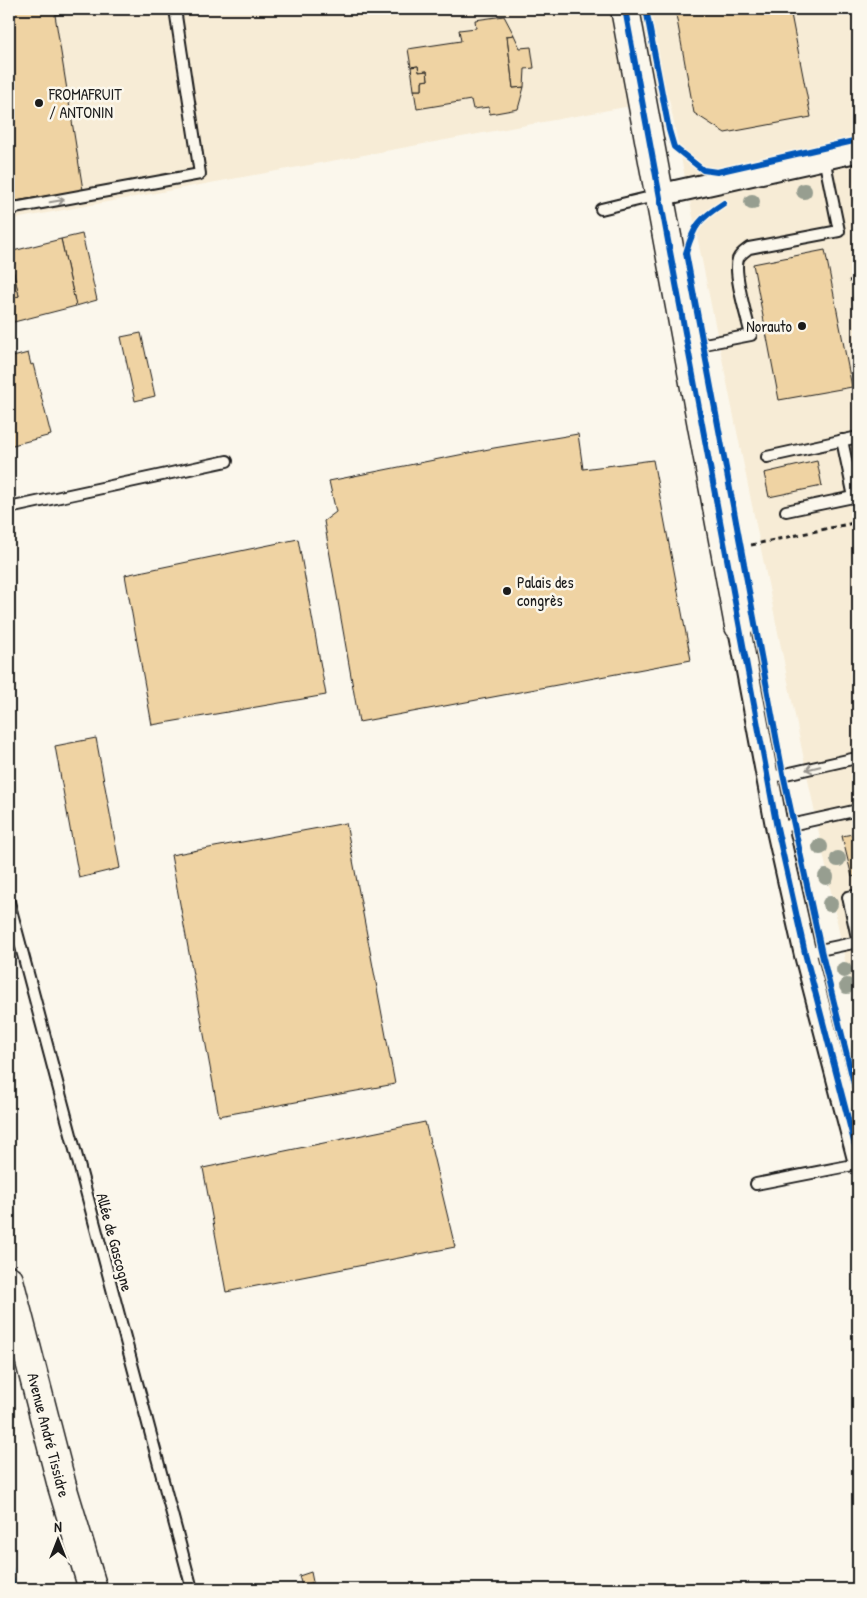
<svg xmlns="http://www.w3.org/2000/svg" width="867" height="1598" viewBox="0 0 867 1598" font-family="'Patrick Hand',sans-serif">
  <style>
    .built { fill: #f7ecd6 }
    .building { fill: #efd3a3; stroke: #1c1c1c }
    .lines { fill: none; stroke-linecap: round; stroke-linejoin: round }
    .lane-casing { stroke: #1c1c1c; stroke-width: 14 }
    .street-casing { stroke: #1c1c1c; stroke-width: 25 }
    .secondary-casing { stroke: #1c1c1c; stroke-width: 31 }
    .primary-casing { stroke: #1c1c1c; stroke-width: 31 }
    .path { stroke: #1c1c1c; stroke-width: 3; stroke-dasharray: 5 4; stroke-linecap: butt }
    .lane { stroke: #fbf7ec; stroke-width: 10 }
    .street { stroke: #fbf7ec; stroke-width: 21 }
    .secondary { stroke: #fbf7ec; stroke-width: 28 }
    .primary { stroke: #fbf7ec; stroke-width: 28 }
    .quiet { stroke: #3fa9f5; stroke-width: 5; stroke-dasharray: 10 5; stroke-linecap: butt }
    .cycleway-casing { stroke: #fbf7ec; stroke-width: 9 }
    .cycleway { stroke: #0057b8; stroke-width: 6 }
    .tree { fill: #979e90 }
    .oneway { stroke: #97948e }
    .poi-dot { fill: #1c1c1c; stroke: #fbf7ec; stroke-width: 2 }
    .labels { text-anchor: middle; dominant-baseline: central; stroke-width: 5; stroke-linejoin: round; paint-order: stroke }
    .poi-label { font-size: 16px; fill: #1c1c1c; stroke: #fbf7ec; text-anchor: start }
    .street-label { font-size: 16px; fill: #1c1c1c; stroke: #fbf7ec }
  </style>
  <rect width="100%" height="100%" fill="#fbf7ec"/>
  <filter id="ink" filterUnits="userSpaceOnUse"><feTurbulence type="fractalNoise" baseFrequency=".02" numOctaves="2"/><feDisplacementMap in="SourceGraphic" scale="10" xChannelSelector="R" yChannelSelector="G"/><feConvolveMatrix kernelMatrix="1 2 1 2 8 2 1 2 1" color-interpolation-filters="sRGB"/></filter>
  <g filter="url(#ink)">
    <!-- built -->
    <path class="built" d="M9,9H858V1024L669,99L9,220Z"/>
    <!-- building -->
    <g class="building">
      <path d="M9,9H89L90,10L55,15L83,190L9,202Z"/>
      <path d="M675,9H790L811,117L725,133L694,113Z"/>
      <path d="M504,16L514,35L507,36L513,88L524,87L518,109L490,114L489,107L473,109L471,100L417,109L414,90H422V81L428,80L427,71L419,72L418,66L411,67L408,49L461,41L459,30L476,28L475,20Z"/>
      <path d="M514,35L520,48L531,47L534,68L525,69L524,87L513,88L507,36Z"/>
      <path d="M418,66L419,72L427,71L428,80L422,81V90H414L411,67Z"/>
      <path d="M82,234L97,300L76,306L61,239Z"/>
      <path d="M61,239L76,306L10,323L9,299L19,296L9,252Z"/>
      <path d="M825,250L852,387L779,400L753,264Z"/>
      <path d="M9,252L19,296L9,299Z"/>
      <path d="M141,333L155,396L135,401L121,337Z"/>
      <path d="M28,353L31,365L33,364L51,435L9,446V358Z"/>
      <path d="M578,434L583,469L653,460L691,660L359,722L324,521L336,512L329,481L494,448Z"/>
      <path d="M817,461L822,486L769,497L764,473Z"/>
      <path d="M298,539L326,695L152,725L125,575Z"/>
      <path d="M96,738L120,868L79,878L55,746Z"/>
      <path d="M346,823L395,1084L219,1116L171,855Z"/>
      <path d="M858,833V875L852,877L842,836Z"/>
      <path d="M425,1122L455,1247L226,1292L203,1168Z"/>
      <path d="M311,1572L313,1582L302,1586L299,1576Z"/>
    </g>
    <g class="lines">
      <defs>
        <g id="lane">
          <path d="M9,209L200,174L175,9"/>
          <path d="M601,209L659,195"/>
          <path d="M689,347L751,335C747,318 733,274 738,259C740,254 745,251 749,248L839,231L824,158"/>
          <path d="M842,440L854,497"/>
          <path d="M767,457L858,437"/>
          <path d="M9,508L227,461"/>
          <path d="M786,511L858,496"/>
          <path d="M768,778L852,759L858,760"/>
          <path d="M777,828L858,810"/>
          <path d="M9,902L192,1589"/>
          <path d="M858,942L848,897L858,895"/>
          <path d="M805,953L858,942"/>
          <path d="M756,1184L858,1164"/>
        </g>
        <g id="street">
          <path d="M660,195L858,151"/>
          <path d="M739,626L777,828L805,953L858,1157"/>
        </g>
        <path id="secondary" d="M625,9L739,626"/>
        <g id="primary">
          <path id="s1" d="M9,1280L62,1486L93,1589"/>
        </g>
      </defs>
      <!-- lane casing -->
      <use href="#lane" class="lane-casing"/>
      <!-- street casing -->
      <use href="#street" class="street-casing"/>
      <!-- secondary casing -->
      <use href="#secondary" class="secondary-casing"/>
      <!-- primary casing -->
      <use href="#primary" class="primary-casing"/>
      <!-- path -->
      <g class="path">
        <path d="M849,281L858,279"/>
        <path d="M751,545L858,522"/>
      </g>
      <!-- lane -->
      <use href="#lane" class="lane"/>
      <!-- street -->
      <use href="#street" class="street"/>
      <!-- secondary -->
      <use href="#secondary" class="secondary"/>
      <!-- primary -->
      <use href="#primary" class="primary"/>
      <!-- quiet -->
      <path class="quiet" d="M9,1564L14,1589"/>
      <defs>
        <g id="cycleway">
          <path d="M625,9L777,828L805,953L858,1157"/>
          <path d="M646,9L669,130L674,147L703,170L717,172L858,140"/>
          <path d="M724,203C699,219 694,225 686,253L783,774L821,950L858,1100"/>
        </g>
      </defs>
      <!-- cycleway casing -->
      <use href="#cycleway" class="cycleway-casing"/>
      <!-- cycleway -->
      <use href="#cycleway" class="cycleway"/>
    </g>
    <!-- trees -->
    <g class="tree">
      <circle cx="804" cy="191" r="8"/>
      <circle cx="752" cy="202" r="8"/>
      <circle cx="820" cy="847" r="8"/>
      <circle cx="838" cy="859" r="8"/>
      <circle cx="826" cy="877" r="8"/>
      <circle cx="830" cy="904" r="8"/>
      <circle cx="844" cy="970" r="8"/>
      <circle cx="847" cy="986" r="8"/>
    </g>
    <!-- one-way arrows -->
    <defs><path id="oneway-shaft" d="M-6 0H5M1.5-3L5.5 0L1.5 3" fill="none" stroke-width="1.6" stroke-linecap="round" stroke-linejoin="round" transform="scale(1.25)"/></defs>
    <g class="oneway">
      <use href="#oneway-shaft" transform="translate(57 201) rotate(-10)"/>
      <use href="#oneway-shaft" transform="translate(813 768) rotate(167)"/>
    </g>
  </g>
  <!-- markers -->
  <g class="poi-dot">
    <circle cx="39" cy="103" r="5"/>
    <circle cx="802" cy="326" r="5"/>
    <circle cx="507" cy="591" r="5"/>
  </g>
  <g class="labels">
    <!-- poi labels -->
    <g class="poi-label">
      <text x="49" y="94">FROMAFRUIT<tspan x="49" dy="18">/ ANTONIN</tspan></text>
      <text x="792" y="326" text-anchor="end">Norauto</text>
      <text x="517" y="582">Palais des<tspan x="517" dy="18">congrès</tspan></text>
    </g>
    <!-- street labels -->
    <g class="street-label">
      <text transform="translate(115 1242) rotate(75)">Allée de Gascogne</text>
      <text stroke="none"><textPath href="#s1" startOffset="160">Avenue André Tissidre</textPath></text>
    </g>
  </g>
  <!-- margin -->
  <rect width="867" height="1598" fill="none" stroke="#fbf7ec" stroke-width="30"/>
  <rect x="15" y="15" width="837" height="1568" fill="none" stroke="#1c1c1c" stroke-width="2" filter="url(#ink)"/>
  <!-- north arrow -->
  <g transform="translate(58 1540)" stroke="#fbf7ec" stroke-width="4" paint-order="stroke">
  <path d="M0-4L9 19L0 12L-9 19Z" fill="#1c1c1c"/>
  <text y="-8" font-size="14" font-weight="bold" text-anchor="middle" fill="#1c1c1c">N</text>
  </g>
</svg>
